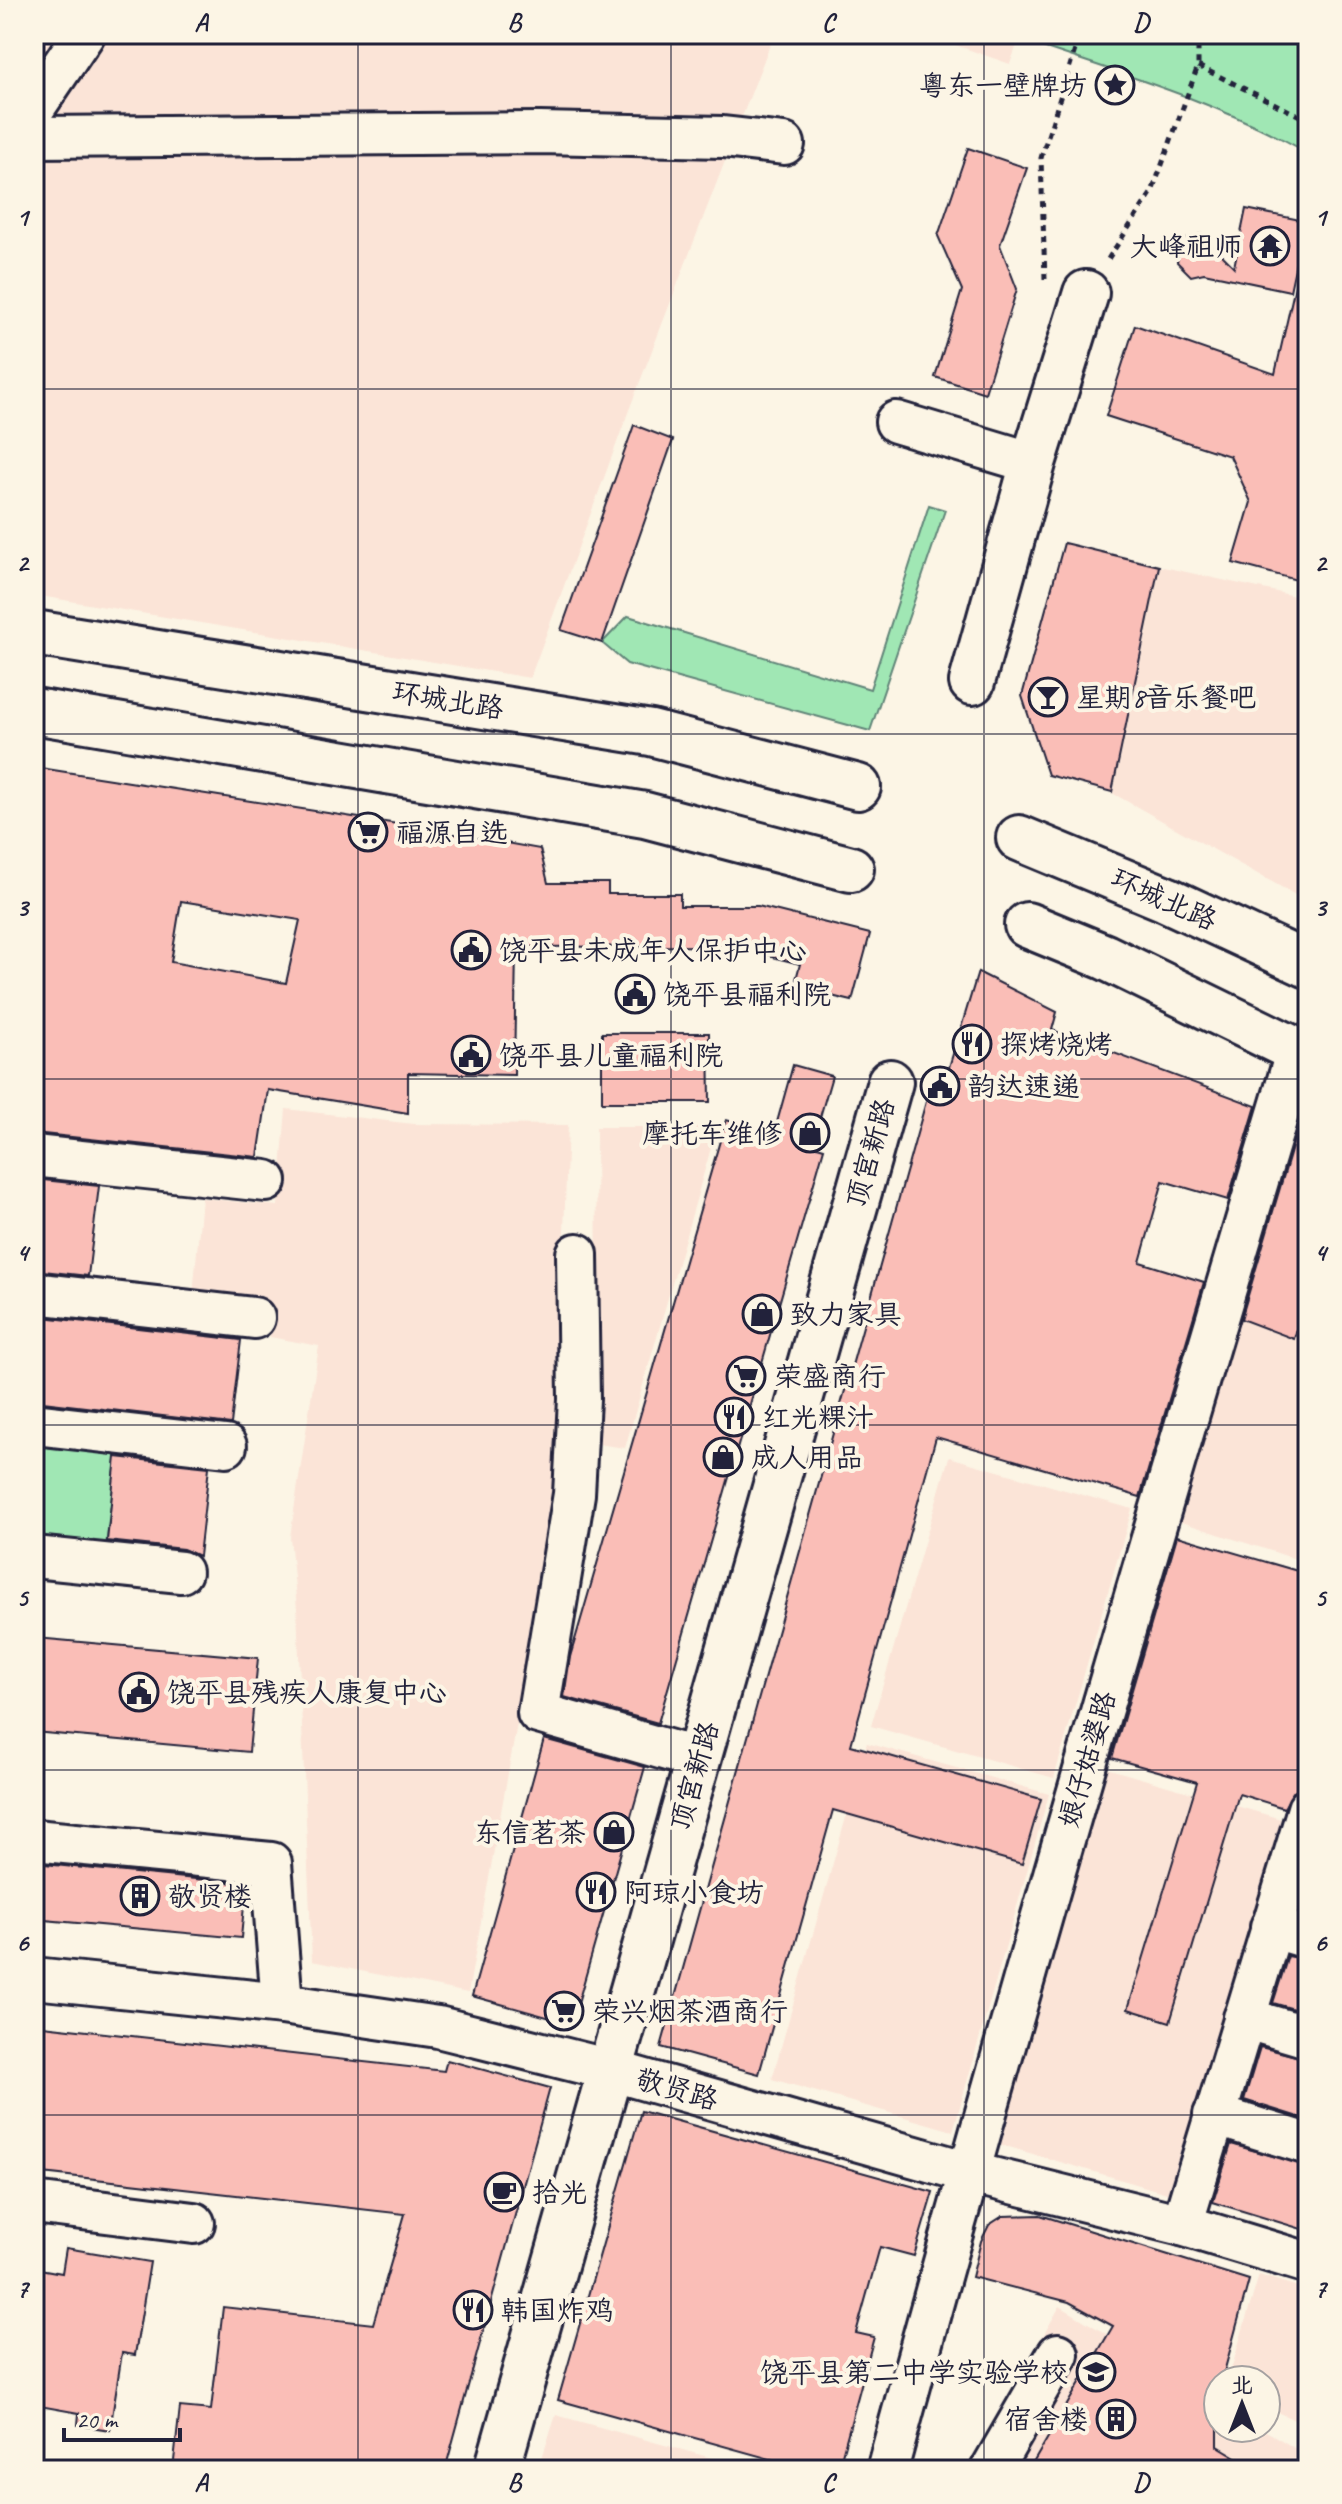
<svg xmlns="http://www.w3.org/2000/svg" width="1342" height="2504" viewBox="0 0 1342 2504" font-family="Caveat,'LXGW WenKai TC',sans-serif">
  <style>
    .built { fill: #fbe4d7 }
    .green { fill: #a0e7b4; stroke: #618478; stroke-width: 2 }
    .water { fill: #8fdfec; stroke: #6393a5; stroke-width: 2 }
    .building { fill: #fabeb7; stroke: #22223b; stroke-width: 2; fill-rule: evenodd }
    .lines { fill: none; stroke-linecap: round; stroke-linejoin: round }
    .minor-casing { stroke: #22223b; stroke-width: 46 }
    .major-casing { stroke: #22223b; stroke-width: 50 }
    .path { stroke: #22223b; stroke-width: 5; stroke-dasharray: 6 6; stroke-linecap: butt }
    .minor { stroke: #fcf5e5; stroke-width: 40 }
    .major { stroke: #fcf5e5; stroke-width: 44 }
    .grid { fill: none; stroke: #22223b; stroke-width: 2; stroke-opacity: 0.55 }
    .labels { text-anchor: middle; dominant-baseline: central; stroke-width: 8; stroke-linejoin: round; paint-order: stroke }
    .poi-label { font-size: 28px; fill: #22223b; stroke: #fcf5e5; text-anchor: start }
    .street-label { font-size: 28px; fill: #22223b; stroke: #fcf5e5 }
    .neatline { fill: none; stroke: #22223b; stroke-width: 3 }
    .grid-label { font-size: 26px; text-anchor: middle; font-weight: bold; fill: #22223b }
  </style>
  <rect width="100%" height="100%" fill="#fcf5e5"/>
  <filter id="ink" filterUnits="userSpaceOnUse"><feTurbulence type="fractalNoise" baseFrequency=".0125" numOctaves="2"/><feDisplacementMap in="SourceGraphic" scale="16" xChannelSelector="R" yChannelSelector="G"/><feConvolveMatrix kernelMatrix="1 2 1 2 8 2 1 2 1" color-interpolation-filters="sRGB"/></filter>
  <g filter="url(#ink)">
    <!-- built -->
    <g class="built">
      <path d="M34,34H774L629,410L530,678L34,595Z"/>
      <path d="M924,34H1021L1010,64Z"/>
      <path d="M1159,566L1308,599V902L1112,793Z"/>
      <path d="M286,1109L413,1124L568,1125L561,1310L564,1401L554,1521L468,1993L312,1961L297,1609L290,1537L319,1346L270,1337L272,1304L193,1294L202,1198L278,1206Z"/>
      <path d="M596,1127H717L625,1448L591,1443L597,1316Z"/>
      <path d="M1308,1290V1563L1178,1521L1232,1316L1294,1339Z"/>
      <path d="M949,1457L1132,1509L1054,1778L871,1726Z"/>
      <path d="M867,1743L1049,1794L953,2131L772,2079Z"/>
      <path d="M1106,1768L1288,1821L1177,2196L995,2143Z"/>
      <path d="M1259,2275L1308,2290V2426L1266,2407V2380H1228Z"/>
      <path d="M1060,2306L1218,2402V2428H1261L1308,2456V2470H967Z"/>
      <path d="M556,2415L755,2470H538Z"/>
    </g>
    <!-- green -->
    <g class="green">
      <path d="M1021,34H1308V153C1219,102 1116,72 1019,39Z"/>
      <path d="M929,505L945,510L870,731L627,664L602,643L628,616L870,689Z"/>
      <path d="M34,1442L117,1452L106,1546L34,1537Z"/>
    </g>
    <!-- water -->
    <path class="water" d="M1297,34H1308V75L1301,72L1302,43Z"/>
    <!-- building -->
    <g class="building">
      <path d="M968,148L1027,168L1000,245L1017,289L985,393L935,377L962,290L938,236Z"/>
      <path d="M1246,209L1305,221L1290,291L1204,273L1191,276L1177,262L1181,241L1201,234L1234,267Z"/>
      <path d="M1295,286L1308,288V583L1233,563L1251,502L1230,456L1106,416L1135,325L1275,374Z"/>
      <path d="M634,425L673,440L602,643L561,630Z"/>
      <path d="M1064,543L1159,566L1112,792L1048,775L1022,696Z"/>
      <path d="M34,767L391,823L540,849L548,883H608V894H680V906H758L870,934L852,1001L794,987L800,964L729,946L516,947L514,1075L408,1073V1113L268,1090L258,1157L34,1133ZM181,901L300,920L286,983L171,962Z"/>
      <path d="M978,972L1057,1012L1052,1030L1256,1106L1228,1200L1163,1181L1140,1262L1204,1282L1140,1497L936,1437L851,1745L1041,1799L1022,1864L833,1810L759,2074L661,2047L925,1105L934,1073L946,1077Z"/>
      <path d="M602,1033H709L710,1102H602Z"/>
      <path d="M793,1065L832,1076L818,1124L822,1126L817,1146L824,1148L658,1723L564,1697L570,1657L726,1120L774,1133Z"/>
      <path d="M1296,1134L1308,1140V1290L1294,1339L1241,1319Z"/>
      <path d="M34,1179L99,1186L88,1276L34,1270Z"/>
      <path d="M34,1316L241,1340L231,1424L34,1401Z"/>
      <path d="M116,1457L209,1467L199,1556L183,1549L107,1541Z"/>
      <path d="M1177,1536L1308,1574V1787L1293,1792L1284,1808L1239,1794L1170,2022L1128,2009L1197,1782L1112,1758Z"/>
      <path d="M36,1638L258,1658L249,1752L34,1732Z"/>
      <path d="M544,1739L645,1767L572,2024L472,1996Z"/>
      <path d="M34,1863L246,1884L241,1938L34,1919Z"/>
      <path d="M1288,1956L1308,1960V2013L1273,2003Z"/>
      <path d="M34,2025L444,2071L447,2060L550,2088L445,2470H173L180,2407L211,2410L223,2307L373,2324L405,2214L34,2172Z"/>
      <path d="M1260,2047L1308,2059V2120L1244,2100Z"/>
      <path d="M641,2111L933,2192L914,2256L880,2247L856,2333L874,2337L838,2470H810L558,2400Z"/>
      <path d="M1231,2144L1308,2166V2231L1213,2202Z"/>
      <path d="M1040,2215L1249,2280L1222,2380H1218V2446L1258,2470H1029L1113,2326L1069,2302L972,2277L981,2241L989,2225L1003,2216Z"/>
      <path d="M66,2248L150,2262L135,2355L122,2353L110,2430L78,2425L79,2413L34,2405V2268L62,2273Z"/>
    </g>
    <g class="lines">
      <defs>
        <g id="minor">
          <path d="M34,108L84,34"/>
          <path d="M34,137L540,133L723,137L784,144"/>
          <path d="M896,422L1033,463"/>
          <path d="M34,1156L266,1181"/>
          <path d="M577,1254L579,1399L574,1494L538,1713L699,1759"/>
          <path d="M34,1293L254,1318"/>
          <path d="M34,1424L226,1446"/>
          <path d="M34,1557L181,1572"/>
          <path d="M34,1840L271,1863L282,2004"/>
          <path d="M1271,1927L1308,1938"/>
          <path d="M34,1978L282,2004L438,2027L610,2070L968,2172L1182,2225L1308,2263"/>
          <path d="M1244,2018L1308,2037"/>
          <path d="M1214,2115L1308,2144"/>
          <path d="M34,2203L194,2223"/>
          <path d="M1182,2225L1308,1809"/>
          <path d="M887,2470C1016,1994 1156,1522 1297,1050"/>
          <path d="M991,2470L1058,2354"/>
        </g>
        <g id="major">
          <path d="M34,633L651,733L858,787"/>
          <path d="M972,682L1033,463L1086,293"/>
          <path d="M34,711L645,815L851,869"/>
          <path d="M1019,838L1166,899L1308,965"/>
          <path d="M1027,925L1105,957L1308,1056"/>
          <path d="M497,2470L890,1082"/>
        </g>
      </defs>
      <!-- minor casing -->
      <use href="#minor" class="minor-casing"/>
      <!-- major casing -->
      <use href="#major" class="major-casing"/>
      <!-- path -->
      <g class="path">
        <path d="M1198,66L1308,120"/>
        <path d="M1108,259L1152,192L1198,66V34"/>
        <path d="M1045,279L1041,158L1080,34"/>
      </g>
      <!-- minor -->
      <use href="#minor" class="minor"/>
      <!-- major -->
      <use href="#major" class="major"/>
    </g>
  </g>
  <!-- grid -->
  <path class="grid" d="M358,34V2470M671,34V2470M984,34V2470M34,389H1308M34,734H1308M34,1079H1308M34,1425H1308M34,1770H1308M34,2115H1308"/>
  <!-- icons -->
  <defs>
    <symbol id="sight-ring" viewBox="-11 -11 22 22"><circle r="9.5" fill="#fcf5e5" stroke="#22223b" stroke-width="1.5"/><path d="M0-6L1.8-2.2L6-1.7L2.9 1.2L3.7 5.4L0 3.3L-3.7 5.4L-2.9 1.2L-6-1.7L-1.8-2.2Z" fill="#22223b"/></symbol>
    <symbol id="temple-ring" viewBox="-11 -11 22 22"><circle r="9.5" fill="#fcf5e5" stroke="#22223b" stroke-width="1.5"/><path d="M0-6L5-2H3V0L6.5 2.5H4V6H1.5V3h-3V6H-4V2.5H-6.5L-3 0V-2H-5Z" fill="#22223b"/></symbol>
    <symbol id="bar-ring" viewBox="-11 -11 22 22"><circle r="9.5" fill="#fcf5e5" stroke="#22223b" stroke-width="1.5"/><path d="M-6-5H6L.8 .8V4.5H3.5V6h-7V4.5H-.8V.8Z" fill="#22223b"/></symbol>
    <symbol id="supermarket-ring" viewBox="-11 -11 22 22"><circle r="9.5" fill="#fcf5e5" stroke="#22223b" stroke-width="1.5"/><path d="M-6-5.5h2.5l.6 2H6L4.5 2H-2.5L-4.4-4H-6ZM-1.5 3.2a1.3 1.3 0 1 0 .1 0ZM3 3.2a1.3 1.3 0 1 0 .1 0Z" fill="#22223b"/></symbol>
    <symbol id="civic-ring" viewBox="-11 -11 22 22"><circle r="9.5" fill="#fcf5e5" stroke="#22223b" stroke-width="1.5"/><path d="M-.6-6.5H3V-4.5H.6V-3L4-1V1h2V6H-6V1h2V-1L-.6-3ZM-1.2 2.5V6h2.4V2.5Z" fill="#22223b"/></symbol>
    <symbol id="restaurant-ring" viewBox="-11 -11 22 22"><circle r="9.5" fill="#fcf5e5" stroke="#22223b" stroke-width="1.5"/><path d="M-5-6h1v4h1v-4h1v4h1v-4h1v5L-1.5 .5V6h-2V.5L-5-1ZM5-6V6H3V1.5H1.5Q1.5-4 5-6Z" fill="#22223b"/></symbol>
    <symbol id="shop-ring" viewBox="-11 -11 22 22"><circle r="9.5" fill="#fcf5e5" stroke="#22223b" stroke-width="1.5"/><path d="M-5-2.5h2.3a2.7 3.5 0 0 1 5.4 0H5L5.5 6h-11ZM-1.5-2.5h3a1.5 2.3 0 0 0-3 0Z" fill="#22223b"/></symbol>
    <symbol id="building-ring" viewBox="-11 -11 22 22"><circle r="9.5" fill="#fcf5e5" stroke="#22223b" stroke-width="1.5"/><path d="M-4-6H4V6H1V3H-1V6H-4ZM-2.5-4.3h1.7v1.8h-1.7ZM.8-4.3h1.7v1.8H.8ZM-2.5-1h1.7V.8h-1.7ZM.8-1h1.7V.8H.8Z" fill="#22223b"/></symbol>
    <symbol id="cafe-ring" viewBox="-11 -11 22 22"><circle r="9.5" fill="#fcf5e5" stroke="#22223b" stroke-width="1.5"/><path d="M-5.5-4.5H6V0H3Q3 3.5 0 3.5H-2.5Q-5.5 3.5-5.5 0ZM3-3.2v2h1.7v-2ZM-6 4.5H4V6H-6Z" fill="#22223b"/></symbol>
    <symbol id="school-ring" viewBox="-11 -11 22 22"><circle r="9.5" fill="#fcf5e5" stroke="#22223b" stroke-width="1.5"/><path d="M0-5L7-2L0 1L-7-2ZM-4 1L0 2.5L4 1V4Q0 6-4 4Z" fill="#22223b"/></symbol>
  </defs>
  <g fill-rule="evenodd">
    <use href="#sight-ring" x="1093" y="63" width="44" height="44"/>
    <use href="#temple-ring" x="1248" y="224" width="44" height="44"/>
    <use href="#bar-ring" x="1026" y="675" width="44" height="44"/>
    <use href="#supermarket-ring" x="346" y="810" width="44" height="44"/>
    <use href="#civic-ring" x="449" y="928" width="44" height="44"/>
    <use href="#civic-ring" x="613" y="972" width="44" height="44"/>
    <use href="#restaurant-ring" x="950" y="1022" width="44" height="44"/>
    <use href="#civic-ring" x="449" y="1033" width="44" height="44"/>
    <use href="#civic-ring" x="918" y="1064" width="44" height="44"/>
    <use href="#shop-ring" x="788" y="1111" width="44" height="44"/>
    <use href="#shop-ring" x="740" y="1292" width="44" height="44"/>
    <use href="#supermarket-ring" x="724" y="1354" width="44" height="44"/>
    <use href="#restaurant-ring" x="712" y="1395" width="44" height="44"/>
    <use href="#shop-ring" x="701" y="1435" width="44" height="44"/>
    <use href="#civic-ring" x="117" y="1670" width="44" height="44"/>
    <use href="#shop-ring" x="592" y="1810" width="44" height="44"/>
    <use href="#restaurant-ring" x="574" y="1870" width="44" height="44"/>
    <use href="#building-ring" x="118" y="1874" width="44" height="44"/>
    <use href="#supermarket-ring" x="542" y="1989" width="44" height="44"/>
    <use href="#cafe-ring" x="482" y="2170" width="44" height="44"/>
    <use href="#restaurant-ring" x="451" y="2288" width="44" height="44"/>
    <use href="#school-ring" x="1074" y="2350" width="44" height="44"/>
    <use href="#building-ring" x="1094" y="2397" width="44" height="44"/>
  </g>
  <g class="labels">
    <!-- poi labels -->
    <g class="poi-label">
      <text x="1087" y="85" text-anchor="end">粤东一壁牌坊</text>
      <text x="1242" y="246" text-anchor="end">大峰祖师</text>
      <text x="1076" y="697">星期8音乐餐吧</text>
      <text x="396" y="832">福源自选</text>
      <text x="499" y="950">饶平县未成年人保护中心</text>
      <text x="663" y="994">饶平县福利院</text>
      <text x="1000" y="1044">探烤烧烤</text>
      <text x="499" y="1055">饶平县儿童福利院</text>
      <text x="968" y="1086">韵达速递</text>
      <text x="782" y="1133" text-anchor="end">摩托车维修</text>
      <text x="790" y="1314">致力家具</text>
      <text x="774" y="1376">荣盛商行</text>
      <text x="762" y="1417">红光粿汁</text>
      <text x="751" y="1457">成人用品</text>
      <text x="167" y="1692">饶平县残疾人康复中心</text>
      <text x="586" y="1832" text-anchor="end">东信茗茶</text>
      <text x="624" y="1892">阿琼小食坊</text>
      <text x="168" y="1896">敬贤楼</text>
      <text x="592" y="2011">荣兴烟茶酒商行</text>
      <text x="532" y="2192">拾光</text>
      <text x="501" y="2310">韩国炸鸡</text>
      <text x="1068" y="2372" text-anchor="end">饶平县第二中学实验学校</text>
      <text x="1088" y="2419" text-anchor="end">宿舍楼</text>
    </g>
    <!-- street labels -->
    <g class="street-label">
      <text transform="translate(448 700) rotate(9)">环城北路</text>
      <text transform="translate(1164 899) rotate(24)">环城北路</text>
      <text transform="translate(870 1153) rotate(-74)">顶宫新路</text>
      <text transform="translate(1087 1759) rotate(-74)">娘仔姑婆路</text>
      <text transform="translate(694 1776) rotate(-74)">顶宫新路</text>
      <text transform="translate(677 2089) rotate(16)">敬贤路</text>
    </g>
  </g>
  <!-- margin -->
  <rect width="1342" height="2504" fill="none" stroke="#fcf5e5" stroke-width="88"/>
  <!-- north arrow -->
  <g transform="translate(1242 2404)"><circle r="38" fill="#fcf5e5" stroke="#a5a1a1" stroke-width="2"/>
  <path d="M0-6L14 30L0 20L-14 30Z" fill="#22223b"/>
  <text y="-12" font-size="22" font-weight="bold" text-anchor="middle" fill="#22223b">北</text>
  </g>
  <!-- scale -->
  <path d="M64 2428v12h116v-12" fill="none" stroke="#22223b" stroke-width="4"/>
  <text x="76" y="2428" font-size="24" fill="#22223b" stroke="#fcf5e5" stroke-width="6" paint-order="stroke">20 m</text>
  <rect x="44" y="44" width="1254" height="2416" class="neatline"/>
  <g class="grid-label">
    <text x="201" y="31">A</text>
    <text x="514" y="31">B</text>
    <text x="828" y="31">C</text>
    <text x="1141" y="31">D</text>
    <text x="22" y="226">1</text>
    <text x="1320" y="226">1</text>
    <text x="22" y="571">2</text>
    <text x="1320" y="571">2</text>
    <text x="22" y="916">3</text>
    <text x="1320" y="916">3</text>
    <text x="22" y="1261">4</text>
    <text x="1320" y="1261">4</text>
    <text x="22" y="1606">5</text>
    <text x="1320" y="1606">5</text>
    <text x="22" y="1951">6</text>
    <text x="1320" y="1951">6</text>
    <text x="22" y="2297">7</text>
    <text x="1320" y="2297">7</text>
    <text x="201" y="2491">A</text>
    <text x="514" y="2491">B</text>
    <text x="828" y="2491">C</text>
    <text x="1141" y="2491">D</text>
  </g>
</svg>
